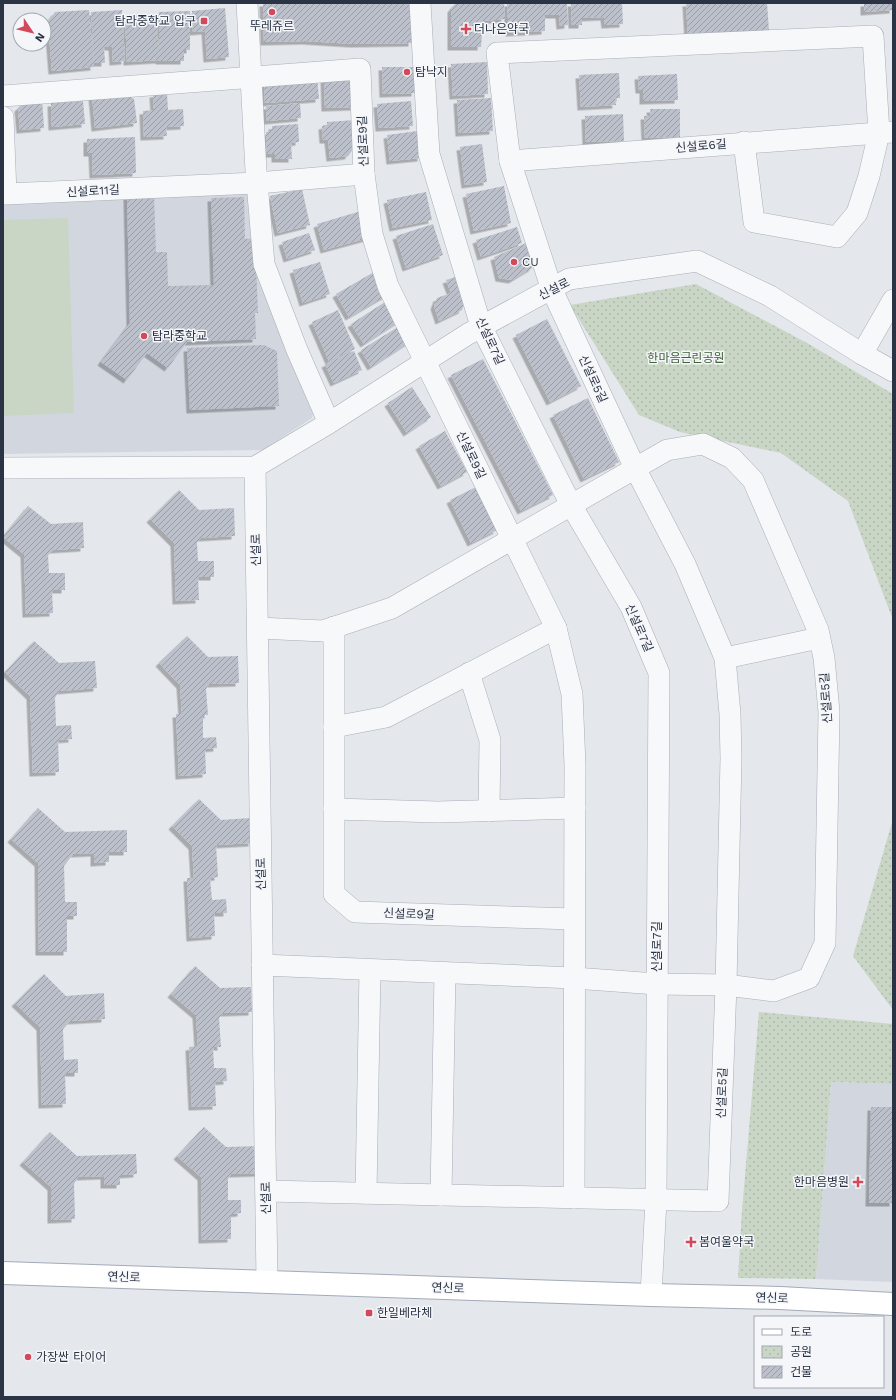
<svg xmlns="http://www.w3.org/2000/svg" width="896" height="1400" viewBox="0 0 896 1400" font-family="'Work Sans','Noto Sans KR',sans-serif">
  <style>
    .built { fill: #d2d6de }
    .green { fill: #c9d6c5 }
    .park { fill: url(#park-dots) }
    .building { fill: url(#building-hatch); filter: url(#shadow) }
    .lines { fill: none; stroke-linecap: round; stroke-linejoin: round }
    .minor-casing { stroke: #a9aeb7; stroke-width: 22 }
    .major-casing { stroke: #a3abb8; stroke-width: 24 }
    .minor { stroke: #f7f8fa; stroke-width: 21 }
    .major { stroke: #fff; stroke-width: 22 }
    .poi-dot { fill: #d1495b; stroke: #f4f6f9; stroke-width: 1.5 }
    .labels { text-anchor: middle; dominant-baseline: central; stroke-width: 3; stroke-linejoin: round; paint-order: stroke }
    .poi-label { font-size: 12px; fill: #2b3445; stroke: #f4f6f9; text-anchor: start }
    .street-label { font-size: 12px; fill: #2b3445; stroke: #f4f6f9 }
    .park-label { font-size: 12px; fill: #3f6138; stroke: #f4f6f9 }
  </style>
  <defs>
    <pattern id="park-dots" width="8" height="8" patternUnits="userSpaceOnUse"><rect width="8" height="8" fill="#c9d6c5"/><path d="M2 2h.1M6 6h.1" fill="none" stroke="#adb8ab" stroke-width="1.8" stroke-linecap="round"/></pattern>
    <pattern id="building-hatch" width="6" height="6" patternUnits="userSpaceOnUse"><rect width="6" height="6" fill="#bbc0ca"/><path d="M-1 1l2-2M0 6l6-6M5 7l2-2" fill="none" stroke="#989da6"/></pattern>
    <filter id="shadow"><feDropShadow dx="-3.5" dy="3.5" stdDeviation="0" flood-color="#0004"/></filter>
  </defs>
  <rect width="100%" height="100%" fill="#e4e7ec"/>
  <!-- built -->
  <g class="built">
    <path d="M252,188L314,410L312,418L263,450L3,454V200Z"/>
    <path d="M831,1082L893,1084V1282L816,1279Z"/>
  </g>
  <!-- green -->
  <path class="green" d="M68,218L74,413L3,416V220Z"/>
  <!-- park -->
  <g class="park">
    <path d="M696,284L807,343L893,394V620L848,501L781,453L680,432L639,415L570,305Z"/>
    <path d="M893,819V1010L853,956Z"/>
    <path d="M759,1012L893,1024V1084L831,1082L816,1279L738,1278L742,1211Z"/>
  </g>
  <!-- building -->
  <g class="building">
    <path d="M263,3H412V43L354,44L305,41L264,42Z"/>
    <path d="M456,3H504L505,19L483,21L481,47H451V9Z"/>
    <path d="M507,3H567L568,25L560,26L559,15H545V31L509,33Z"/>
    <path d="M571,3H622L623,24L605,25L604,17L582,18V25H572Z"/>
    <path d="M686,3H767L769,31L688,37Z"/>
    <path d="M864,3H893V10L864,12Z"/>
    <path d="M225,8L229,57L207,59L205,31L193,32L192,11Z"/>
    <path d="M89,10L94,67L52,71L48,22L55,12Z"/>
    <path d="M122,10L125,61L113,62L112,47H104L105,63H94L91,12Z"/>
    <path d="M190,11V50H184V61H159V12Z"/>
    <path d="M157,15L159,60L127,62L125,16Z"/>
    <path d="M487,62L488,94L453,96L451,64Z"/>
    <path d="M382,67H415V93L383,94Z"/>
    <path d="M619,73L620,98H615L616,105L581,107L579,75Z"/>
    <path d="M345,74L353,85L354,107L325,108L324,76Z"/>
    <path d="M677,74L678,100L643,101V90H639L638,76Z"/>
    <path d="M317,76L319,99L265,103L264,80Z"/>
    <path d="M122,92L134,99L137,123L95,128L92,95Z"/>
    <path d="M167,93L168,110L183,109L184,126L166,127L167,136L144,137L143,111L154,110L153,94Z"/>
    <path d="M491,98L493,131L459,133L457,100Z"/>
    <path d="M42,99L44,128L20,130L18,108L28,100Z"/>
    <path d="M83,101L85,124L52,127L51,103Z"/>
    <path d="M411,101L413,126L379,128L377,104Z"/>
    <path d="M300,103L301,118L267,121L266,106Z"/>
    <path d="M650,109H680V137L645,138L644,116H651Z"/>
    <path d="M623,114L624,141L586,142L585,116Z"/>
    <path d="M355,120L357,144L348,156L330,158L328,140H323L322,126L327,125V122Z"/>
    <path d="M298,124L299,142L291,143L292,159H275V154H267L266,132L272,131V126Z"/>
    <path d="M418,131L421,158L390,161L387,135Z"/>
    <path d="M135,137L136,173L93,175L92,153H87V139Z"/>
    <path d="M482,144L487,182L465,185L460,147Z"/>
    <path d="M504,186L511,223L474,231L466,194Z"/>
    <path d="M302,189L310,225L278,233L270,196Z"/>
    <path d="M426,192L432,220L393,228L387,200Z"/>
    <path d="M154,195L156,252H167L168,286L214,285L211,198L244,197L245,239L255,238L258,313H255L256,339L187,342L168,368L147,353L127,380L101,362L130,323L127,196Z"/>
    <path d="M361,211L368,238L324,250L317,224Z"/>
    <path d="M433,224L443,255L406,268L396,236Z"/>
    <path d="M517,227L522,243L481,257L476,240Z"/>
    <path d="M309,233L315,250L287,259L282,242Z"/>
    <path d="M526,243L535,263L532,268L512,280L499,278L494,257Z"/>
    <path d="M320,262L330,294L303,303L293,270Z"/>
    <path d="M374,272L387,295L349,317L336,294Z"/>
    <path d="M459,276L466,298L462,310L439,321L434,306L437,298L451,293L446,280Z"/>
    <path d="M388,300L401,320L364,344L351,324Z"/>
    <path d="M338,310L355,349L329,361L312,322Z"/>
    <path d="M547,319L581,386L550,402L516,335Z"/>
    <path d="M401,325L411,341L371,367L361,350Z"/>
    <path d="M264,345L277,351L279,406L190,410L187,348Z"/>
    <path d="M354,351L362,370L334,383L325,364Z"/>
    <path d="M483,359L553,495L521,511L451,375Z"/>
    <path d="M412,387L431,417L407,433L388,403Z"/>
    <path d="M588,398L619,462L584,479L553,415Z"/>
    <path d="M445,431L467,472L441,486L419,446Z"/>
    <path d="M476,487L497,530L471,543L450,500Z"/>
    <path d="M179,490L199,510L234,508L235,536L201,538L197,542L198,561H214V577H198L199,600L176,601L174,543L150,519Z"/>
    <path d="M28,506L51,524L83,522L84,548L53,550L48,555L49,573H65V590H52L53,613L26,614L24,554L3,537Z"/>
    <path d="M187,636L208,657L238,656L239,683L209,684L206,689L208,715H203V738L216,737L217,748L205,749L206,774L179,776L176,714H182L180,685L159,663Z"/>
    <path d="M34,641L59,663L95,661L97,688L59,691L55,698L56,726L71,725L72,739L58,740L59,772L33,773L30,696L5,672Z"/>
    <path d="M199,799L221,820L250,818L252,843L216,845L218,877L210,878L212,900L226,899L227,913H214L215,936L190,938L187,878H194L192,846L172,826Z"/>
    <path d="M38,808L65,832L127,830V852H109V862L94,863V853L73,854L64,866L65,902H77V916H67V952H39L38,863L11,839Z"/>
    <path d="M195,966L220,988L251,987L252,1012L223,1013L219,1018L221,1047H213L214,1068H226L227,1081L215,1082L216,1106L192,1107L189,1047L198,1046L196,1015L171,994Z"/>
    <path d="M44,974L66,996L104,993L105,1019L70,1021L63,1029L64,1060L78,1059V1073H65L66,1104L42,1105L40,1027L15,1003Z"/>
    <path d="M871,1107H893V1203H869Z"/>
    <path d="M204,1127L226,1147L260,1146L261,1173L231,1174L228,1179V1200H241V1213L231,1214V1239L202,1240L201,1177L177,1156Z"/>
    <path d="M50,1132L77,1156L136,1154L137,1174L120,1175V1185H104V1176L78,1177L74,1184L75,1219L51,1220V1187L23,1162Z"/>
  </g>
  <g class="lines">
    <defs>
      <g id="minor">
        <path d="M247,3L256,171L264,264L297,350L329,423"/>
        <path d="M420,3L429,154L481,326L571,505L631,607L659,673L656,1200L651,1295"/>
        <path d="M3,96L360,69L364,174L372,234L388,286L556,628L572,694L575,765L574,1198"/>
        <path d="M3,117L6,194L257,183L364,174"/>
        <path d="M510,161L892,132"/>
        <path d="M862,354L893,300"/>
        <path d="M255,467L267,1281"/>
        <path d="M3,468L255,467L329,423L468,334L569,279L697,261L770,296L862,354L893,371"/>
        <path d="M334,627V894L355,912L574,919"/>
        <path d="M258,628L323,631L392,608L667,450L703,444L732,458L753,480L818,630L824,658L829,712L825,943L809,978L774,991L726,985L657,984L574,978L262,965"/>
        <path d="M725,658L819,638"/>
        <path d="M469,673L490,740L489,811"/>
        <path d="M334,727L386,717L556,628"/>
        <path d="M334,809L438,812L575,808"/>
        <path d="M266,1191L718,1201L726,985L731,758L730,714L725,658L685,564L635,468L552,290L510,161L497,53L873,36L879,133L869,176L857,213L837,237L754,222L744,142"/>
        <path d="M366,1193L370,970"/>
        <path d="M441,1195L445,973"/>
      </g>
      <path id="major" d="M3,1273L651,1295L780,1298L893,1304"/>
    </defs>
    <!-- minor casing -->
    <use href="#minor" class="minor-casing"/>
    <!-- major casing -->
    <use href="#major" class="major-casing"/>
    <!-- minor -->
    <use href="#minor" class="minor"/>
    <!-- major -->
    <use href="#major" class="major"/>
  </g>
  <!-- markers -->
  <g class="poi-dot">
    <circle cx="272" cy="12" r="4"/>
    <rect x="200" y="17" width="8" height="8" rx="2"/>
    <path d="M464 23h4v4h4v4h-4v4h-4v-4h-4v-4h4z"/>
    <circle cx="407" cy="72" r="4"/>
    <circle cx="514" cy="262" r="4"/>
    <circle cx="144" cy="336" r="4"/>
    <path d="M856 1176h4v4h4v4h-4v4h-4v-4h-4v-4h4z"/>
    <path d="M689 1236h4v4h4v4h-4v4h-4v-4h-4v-4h4z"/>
    <rect x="365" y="1309" width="8" height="8" rx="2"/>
    <circle cx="28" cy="1357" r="4"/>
  </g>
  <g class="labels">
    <!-- poi labels -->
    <g class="poi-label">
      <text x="196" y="21" text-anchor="end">탐라중학교 입구</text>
      <text x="272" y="26" text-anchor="middle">뚜레쥬르</text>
      <text x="474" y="29">더나은약국</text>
      <text x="415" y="72">탐낙지</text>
      <text x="522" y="262">CU</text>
      <text x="152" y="336">탐라중학교</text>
      <text x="849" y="1182" text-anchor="end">한마음병원</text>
      <text x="699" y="1242">봄여울약국</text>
      <text x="377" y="1313">한일베라체</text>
      <text x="36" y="1357">가장싼 타이어</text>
    </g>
    <!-- street labels -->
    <g class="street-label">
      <text transform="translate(363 141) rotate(-92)">신설로9길</text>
      <text transform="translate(701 146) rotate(-5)">신설로6길</text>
      <text transform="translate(93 191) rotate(-3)">신설로11길</text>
      <text transform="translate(554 289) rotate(-27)">신설로</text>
      <text transform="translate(490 341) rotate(65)">신설로7길</text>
      <text transform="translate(593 379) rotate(65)">신설로5길</text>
      <text transform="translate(471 455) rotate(64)">신설로9길</text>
      <text transform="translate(256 550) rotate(-91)">신설로</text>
      <text transform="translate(639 628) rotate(66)">신설로7길</text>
      <text transform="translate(826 698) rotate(-94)">신설로5길</text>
      <text transform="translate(261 874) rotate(-91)">신설로</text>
      <text transform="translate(409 914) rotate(2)">신설로9길</text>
      <text transform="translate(657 947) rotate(-90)">신설로7길</text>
      <text transform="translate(722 1093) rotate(-88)">신설로5길</text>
      <text transform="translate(266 1198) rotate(-91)">신설로</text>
      <text transform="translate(124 1277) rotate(2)">연신로</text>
      <text transform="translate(448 1288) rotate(2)">연신로</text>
      <text transform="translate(772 1298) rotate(2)">연신로</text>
    </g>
    <!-- park labels -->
    <g class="park-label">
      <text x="686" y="358">한마음근린공원</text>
    </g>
  </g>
  <!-- border -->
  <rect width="896" height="1400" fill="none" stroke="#2b3445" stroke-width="8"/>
  <!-- legend -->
  <rect x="754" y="1316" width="130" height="72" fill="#f4f6f9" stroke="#a4a8b1"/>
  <rect x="762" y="1329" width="20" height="6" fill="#ffffff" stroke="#a4a8b1"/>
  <text x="790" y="1336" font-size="12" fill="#2b3445">도로</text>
  <rect x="762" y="1346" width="20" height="12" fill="url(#park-dots)" stroke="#a4a8b1"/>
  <text x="790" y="1356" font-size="12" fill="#2b3445">공원</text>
  <rect x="762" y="1366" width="20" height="12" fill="url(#building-hatch)" stroke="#a4a8b1"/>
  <text x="790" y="1376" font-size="12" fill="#2b3445">건물</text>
  <!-- north arrow -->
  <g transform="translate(32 32) rotate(125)"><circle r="19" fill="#f4f6f9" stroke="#a4a8b1"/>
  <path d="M0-3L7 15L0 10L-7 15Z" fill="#d1495b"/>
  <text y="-6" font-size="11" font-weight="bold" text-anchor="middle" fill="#2b3445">N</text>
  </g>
</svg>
